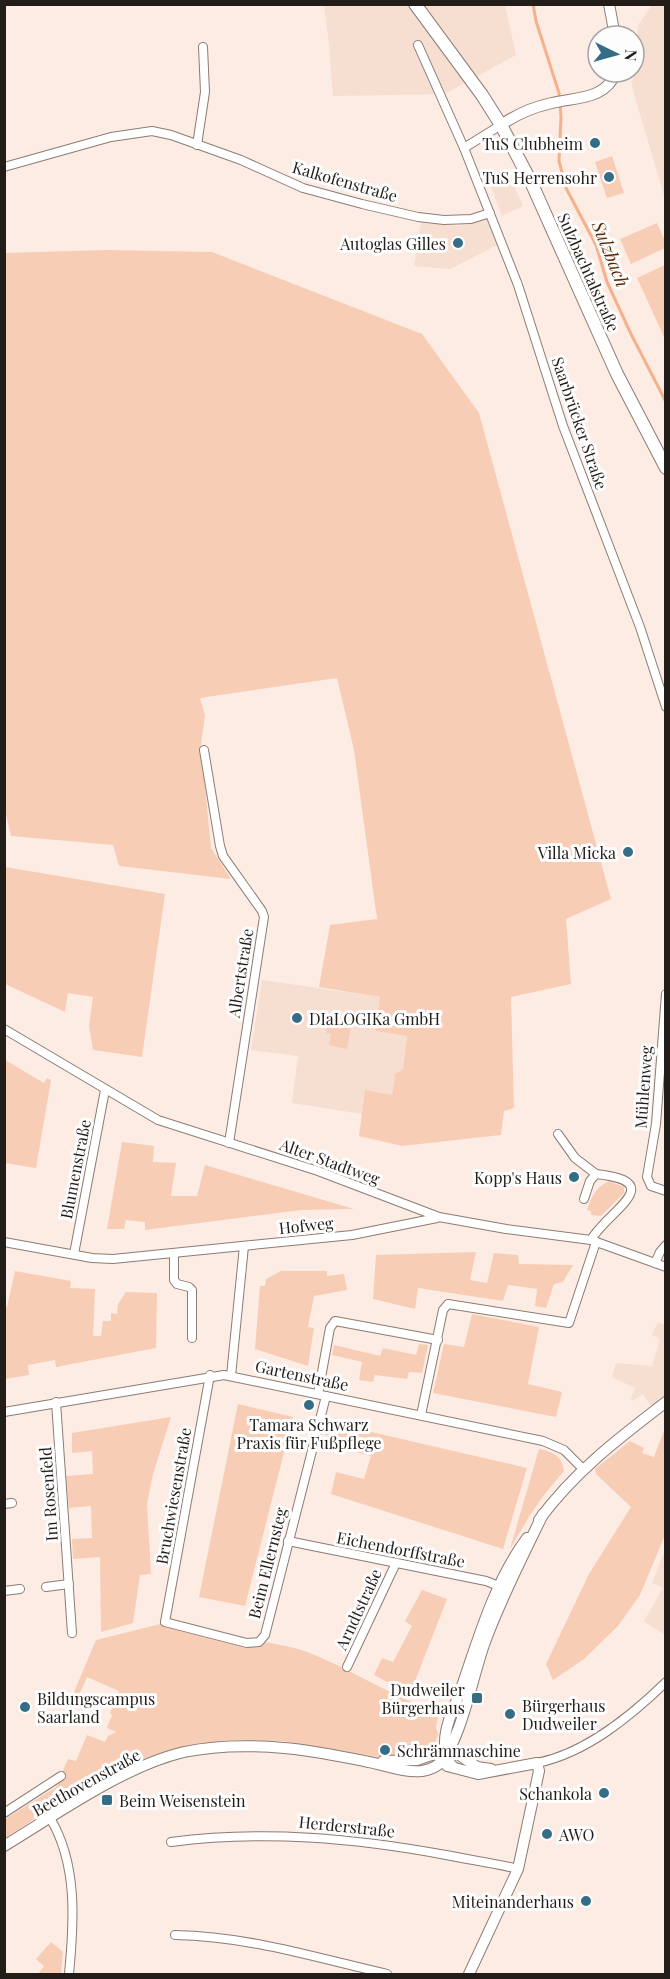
<svg xmlns="http://www.w3.org/2000/svg" width="670" height="1979" viewBox="0 0 670 1979" font-family="'Playfair Display',serif">
  <style>
    .built { fill: #f6ded1 }
    .green { fill: #f8cdb6 }
    .lines { fill: none; stroke-linecap: round; stroke-linejoin: round }
    .stream { stroke: #f5b18b; stroke-width: 3 }
    .minor-casing { stroke: #8b7c74; stroke-width: 10 }
    .tertiary-casing { stroke: #8b7c74; stroke-width: 12 }
    .secondary-casing { stroke: #8b7c74; stroke-width: 14 }
    .minor { stroke: #fff; stroke-width: 8 }
    .tertiary { stroke: #fff; stroke-width: 10 }
    .secondary { stroke: #fff; stroke-width: 12 }
    .poi-dot { fill: #356d87; stroke: #fdfdfd; stroke-width: 2 }
    .labels { text-anchor: middle; dominant-baseline: central; stroke-width: 6; stroke-linejoin: round; paint-order: stroke }
    .poi-label { font-size: 16px; fill: #231d1a; stroke: #fdfdfd; text-anchor: end }
    .street-label { font-size: 16px; fill: #231d1a; stroke: #fdfdfd }
    .water-label { font-size: 18px; font-style: italic; fill: #5a2601; stroke: #fdfdfd }
  </style>
  <rect width="100%" height="100%" fill="#fdece3"/>
  <!-- built -->
  <g class="built">
    <path d="M324,5H505L516,55L445,94L333,96L329,44Z"/>
    <path d="M652,5H665V199L632,87L638,25Z"/>
    <path d="M507,170L523,206L502,216L488,179Z"/>
    <path d="M486,218L497,245L450,269L414,266L421,223L458,226L472,224Z"/>
    <path d="M262,980L381,997L407,1036L403,1069L395,1074L392,1095L365,1091L362,1114L292,1103L298,1056L251,1050Z"/>
    <path d="M658,1322L665,1325V1407L650,1405L643,1394L632,1401L631,1399L635,1388L612,1377L616,1363L652,1366L660,1339L652,1335Z"/>
    <path d="M665,1550V1635L644,1621L663,1588L652,1583Z"/>
  </g>
  <!-- green -->
  <g class="green">
    <path d="M612,156L624,193L607,198L595,162Z"/>
    <path d="M657,223L665,241V248L631,264L620,239Z"/>
    <path d="M107,250L212,252L422,334L479,413L611,899L566,919L571,984L511,997L514,1108L504,1111L501,1135L402,1146L359,1136L365,1090L392,1095L395,1074L403,1069L407,1036L376,1031L380,997L319,987L330,925L377,919L354,750L337,678L200,698L205,715L201,745L211,848L231,879L119,866L113,845L11,836L4,806V253Z"/>
    <path d="M665,265V339L637,278Z"/>
    <path d="M5,867L165,894L142,1057L93,1050L89,1026L93,997L68,993L65,1012L5,984Z"/>
    <path d="M328,1022L351,1027L347,1049L329,1045L331,1034L326,1033Z"/>
    <path d="M5,1060L44,1083L47,1078L51,1080L36,1168L5,1163Z"/>
    <path d="M122,1142L154,1146L153,1162L176,1163L171,1196H197L205,1165L354,1209L301,1210L145,1230V1222L126,1220L124,1229H107Z"/>
    <path d="M609,1181L624,1187V1193L601,1216L591,1215V1211L587,1210C591,1197 596,1187 609,1181Z"/>
    <path d="M476,1252L470,1280L487,1283L494,1253L518,1255L519,1264L573,1265L563,1282L554,1284L546,1308L535,1306L537,1289L508,1285L503,1301L418,1288L415,1309L373,1299L376,1255Z"/>
    <path d="M15,1271L71,1281L70,1288L95,1289L93,1336H101L103,1321H111V1313L117,1314L118,1304L126,1292L157,1293L156,1348L56,1367L55,1360L28,1365L29,1375L5,1379V1307H7Z"/>
    <path d="M281,1271H327V1276L344,1274L347,1290L314,1296L308,1327L314,1328L308,1366L255,1349L260,1286H265L266,1279Z"/>
    <path d="M472,1314L539,1327L528,1384L562,1392L556,1417L433,1393L444,1344L464,1347Z"/>
    <path d="M419,1344L428,1345L422,1373L409,1372L407,1379L375,1375L373,1382L359,1380L362,1362L332,1355L334,1345L380,1356L383,1348L416,1355Z"/>
    <path d="M238,1404L293,1417L245,1606L199,1597Z"/>
    <path d="M171,1417L153,1474L147,1504L151,1574L140,1575L133,1623L101,1632L100,1557L73,1559L72,1539L92,1538L91,1506L69,1508L66,1476L93,1474L92,1451L72,1453V1433Z"/>
    <path d="M328,1422L527,1468L503,1549L331,1494L336,1472L364,1479L371,1456L340,1448L342,1438L325,1435Z"/>
    <path d="M665,1428V1535L640,1595L618,1626L584,1659L553,1680L546,1664L589,1574L631,1507L596,1474L595,1469L630,1441L644,1448L642,1453L654,1457Z"/>
    <path d="M539,1449C553,1452 562,1456 564,1471L547,1491L530,1515L510,1549Z"/>
    <path d="M422,1590L447,1599L410,1694L374,1675L382,1658L393,1662L412,1626L405,1621Z"/>
    <path d="M160,1624L249,1647H260L266,1642C279,1645 294,1647 307,1652C352,1669 393,1698 439,1712L436,1727L438,1734L436,1741L430,1751L424,1755L379,1757L282,1741L243,1740L198,1744L152,1756L130,1764L83,1790L68,1796L5,1839V1819L56,1787L68,1759L76,1761L87,1735L105,1742L108,1736L116,1732L107,1728L112,1715L110,1713L119,1691L87,1677L79,1695L74,1692L96,1640Z"/>
    <path d="M51,1942L63,1952L61,1974H38L44,1966L36,1959Z"/>
  </g>
  <g class="lines">
    <!-- stream -->
    <path class="stream" d="M533,4L536,21L559,93L561,117L559,161L566,188L596,245L607,282L631,334L666,402"/>
    <defs>
      <g id="minor">
        <path d="M418,45L464,148L518,285L563,426L640,627L666,707"/>
        <path d="M197,145L205,92L203,47"/>
        <path d="M464,148L501,125"/>
        <path d="M4,167L111,137L152,131L171,135L241,160L303,188L362,204L418,217L444,220L471,219L490,213"/>
        <path d="M204,750L220,846L223,856L262,911L264,917L229,1143"/>
        <path d="M666,994L656,1124L647,1177L651,1186L666,1191"/>
        <path d="M4,1029L158,1120L318,1171L439,1217L506,1229L591,1240L666,1267"/>
        <path d="M558,1134L575,1158L596,1174"/>
        <path d="M584,1199L590,1181L596,1174C670,1182 607,1211 591,1240"/>
        <path d="M4,1242L92,1258L113,1259L352,1235L437,1218"/>
        <path d="M174,1253V1280L177,1284L189,1287L192,1290V1338"/>
        <path d="M74,1254L105,1090"/>
        <path d="M655,1263L660,1252L666,1245"/>
        <path d="M210,1375L165,1622L247,1643L259,1642L265,1635L326,1396"/>
        <path d="M231,1376L244,1246"/>
        <path d="M318,1394L330,1328L335,1321L438,1340"/>
        <path d="M56,1402L72,1633"/>
        <path d="M4,1412L224,1375L543,1441L564,1450L583,1469"/>
        <path d="M421,1415L443,1310L448,1304L569,1323L596,1242"/>
        <path d="M4,1504L12,1503"/>
        <path d="M288,1541L486,1581L504,1588"/>
        <path d="M46,1587L69,1584"/>
        <path d="M4,1591L20,1589"/>
        <path d="M347,1667L396,1563"/>
        <path d="M537,1763C586,1753 631,1716 666,1682"/>
        <path d="M4,1813L61,1776"/>
        <path d="M50,1818C78,1864 74,1923 69,1974"/>
        <path d="M171,1842C264,1830 354,1838 446,1855C470,1860 494,1863 518,1869"/>
        <path d="M175,1935C247,1936 317,1958 387,1974"/>
      </g>
      <g id="tertiary">
        <path d="M609,4L615,36"/>
        <path d="M501,125C517,114 533,107 552,103C576,97 606,100 616,72"/>
        <path d="M539,1520C574,1472 619,1438 666,1402"/>
        <path d="M383,1761L417,1760L437,1753L458,1754L477,1767L491,1769"/>
        <path d="M447,1766L478,1774L537,1763L539,1771L518,1869L469,1974"/>
        <path d="M453,1767C447,1760 444,1751 445,1742C445,1724 455,1706 461,1689C479,1637 494,1583 527,1538"/>
        <path d="M4,1846C57,1814 124,1766 184,1752C217,1745 251,1745 284,1748C311,1750 338,1756 364,1761C383,1764 403,1773 422,1771C428,1770 434,1768 439,1764C461,1742 473,1674 485,1642C501,1598 523,1556 543,1514"/>
      </g>
      <path id="secondary" d="M415,4L482,95L501,125L531,182L617,374L666,468"/>
    </defs>
    <!-- minor casing -->
    <use href="#minor" class="minor-casing"/>
    <!-- tertiary casing -->
    <use href="#tertiary" class="tertiary-casing"/>
    <!-- secondary casing -->
    <use href="#secondary" class="secondary-casing"/>
    <!-- minor -->
    <use href="#minor" class="minor"/>
    <!-- tertiary -->
    <use href="#tertiary" class="tertiary"/>
    <!-- secondary -->
    <use href="#secondary" class="secondary"/>
  </g>
  <!-- markers -->
  <g class="poi-dot">
    <circle cx="595" cy="143" r="6"/>
    <circle cx="609" cy="177" r="6"/>
    <circle cx="458" cy="243" r="6"/>
    <circle cx="628" cy="852" r="6"/>
    <circle cx="297" cy="1018" r="6"/>
    <circle cx="574" cy="1177" r="6"/>
    <circle cx="309" cy="1405" r="6"/>
    <rect x="471" y="1692" width="12" height="12" rx="3"/>
    <circle cx="25" cy="1707" r="6"/>
    <circle cx="510" cy="1714" r="6"/>
    <circle cx="385" cy="1750" r="6"/>
    <circle cx="604" cy="1793" r="6"/>
    <rect x="101" y="1794" width="12" height="12" rx="3"/>
    <circle cx="547" cy="1834" r="6"/>
    <circle cx="586" cy="1901" r="6"/>
  </g>
  <g class="labels">
    <!-- poi labels -->
    <g class="poi-label">
      <text x="583" y="143">TuS Clubheim</text>
      <text x="597" y="177">TuS Herrensohr</text>
      <text x="446" y="243">Autoglas Gilles</text>
      <text x="616" y="852">Villa Micka</text>
      <text x="309" y="1018" text-anchor="start">DIaLOGIKa GmbH</text>
      <text x="562" y="1177">Kopp's Haus</text>
      <text x="309" y="1424" text-anchor="middle">Tamara Schwarz<tspan x="309" dy="18">Praxis für Fußpflege</tspan></text>
      <text x="465" y="1689">Dudweiler<tspan x="465" dy="18">Bürgerhaus</tspan></text>
      <text x="37" y="1698" text-anchor="start">Bildungscampus<tspan x="37" dy="18">Saarland</tspan></text>
      <text x="522" y="1705" text-anchor="start">Bürgerhaus<tspan x="522" dy="18">Dudweiler</tspan></text>
      <text x="397" y="1750" text-anchor="start">Schrämmaschine</text>
      <text x="592" y="1793">Schankola</text>
      <text x="119" y="1800" text-anchor="start">Beim Weisenstein</text>
      <text x="559" y="1834" text-anchor="start">AWO</text>
      <text x="574" y="1901">Miteinanderhaus</text>
    </g>
    <!-- street labels -->
    <g class="street-label">
      <text transform="translate(345 181) rotate(16)">Kalkofenstraße</text>
      <text transform="translate(589 272) rotate(66)">Sulzbachtalstraße</text>
      <text transform="translate(580 423) rotate(71)">Saarbrücker Straße</text>
      <text transform="translate(240 973) rotate(-81)">Albertstraße</text>
      <text transform="translate(643 1087) rotate(-86)">Mühlenweg</text>
      <text transform="translate(330 1161) rotate(20)">Alter Stadtweg</text>
      <text transform="translate(75 1169) rotate(-79)">Blumenstraße</text>
      <text transform="translate(306 1225) rotate(-6)">Hofweg</text>
      <text transform="translate(302 1375) rotate(12)">Gartenstraße</text>
      <text transform="translate(48 1494) rotate(-94)">Im Rosenfeld</text>
      <text transform="translate(173 1496) rotate(-80)">Bruchwiesenstraße</text>
      <text transform="translate(401 1549) rotate(11)">Eichendorffstraße</text>
      <text transform="translate(267 1563) rotate(-76)">Beim Ellernsteg</text>
      <text transform="translate(358 1609) rotate(-65)">Arndtstraße</text>
      <text transform="translate(86 1782) rotate(-29)">Beethovenstraße</text>
      <text transform="translate(347 1826) rotate(6)">Herderstraße</text>
    </g>
    <!-- water labels -->
    <g class="water-label">
      <text transform="translate(611 254) rotate(68)">Sulzbach</text>
    </g>
  </g>
  <!-- border -->
  <rect width="670" height="1979" fill="none" stroke="#231d1a" stroke-width="12"/>
  <!-- north arrow -->
  <g transform="translate(616 54) rotate(95)"><circle r="28" fill="#fdfdfd" stroke="#a6a3a2" stroke-width="1.5"/>
  <path d="M0-4.5L10 22L0 15L-10 22Z" fill="#356d87"/>
  <text y="-9" font-size="16" font-weight="bold" text-anchor="middle" fill="#231d1a">N</text>
  </g>
</svg>
